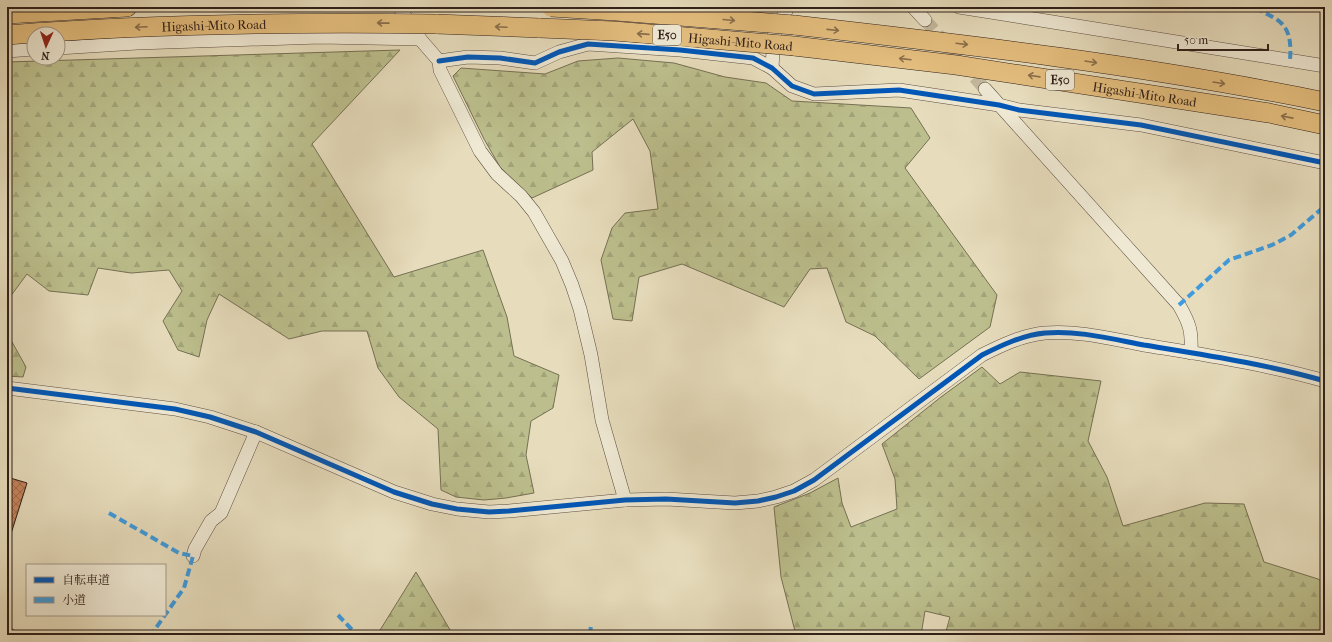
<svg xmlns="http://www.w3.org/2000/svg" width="1332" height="642" viewBox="0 0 1332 642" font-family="'IM FELL French Canon','Noto Serif JP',serif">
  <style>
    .forest { fill: url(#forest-firs); stroke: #767054 }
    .building { fill: url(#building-cross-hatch); stroke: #30201a; filter: url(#shadow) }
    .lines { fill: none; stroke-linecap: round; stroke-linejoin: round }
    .minor-tunnel { stroke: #c2b79c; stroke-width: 13; stroke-dasharray: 13 6; stroke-linecap: butt }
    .minor-casing { stroke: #5e4f43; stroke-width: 14 }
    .highway-casing { stroke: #30201a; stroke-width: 20 }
    .minor { stroke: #efe9d4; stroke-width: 13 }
    .highway { stroke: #e4be7e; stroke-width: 19 }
    .highway-bridge-casing { stroke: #30201a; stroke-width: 20; stroke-linecap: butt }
    .highway-bridge { stroke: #e4be7e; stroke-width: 19 }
    .quiet { stroke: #3e9bdf; stroke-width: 4; stroke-dasharray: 8 4; stroke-linecap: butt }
    .cycleway-casing { stroke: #efe9d4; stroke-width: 8 }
    .cycleway { stroke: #0057b8; stroke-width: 5 }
    .oneway { stroke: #8a6f4c }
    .labels { text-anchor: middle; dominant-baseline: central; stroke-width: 3; stroke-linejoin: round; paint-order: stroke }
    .shield { fill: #efe9d4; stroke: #695c52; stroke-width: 1 }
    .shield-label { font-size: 12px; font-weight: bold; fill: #30201a }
    .street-label { font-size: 13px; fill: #30201a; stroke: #efe9d4 }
  </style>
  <defs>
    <pattern id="forest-firs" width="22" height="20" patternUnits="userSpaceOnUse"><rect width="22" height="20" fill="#bcbf8d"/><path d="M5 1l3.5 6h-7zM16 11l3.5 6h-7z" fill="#a2a479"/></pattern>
    <pattern id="building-cross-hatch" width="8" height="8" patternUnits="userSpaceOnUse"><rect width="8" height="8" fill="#c5845b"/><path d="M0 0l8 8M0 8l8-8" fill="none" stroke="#a06c4a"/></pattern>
    <filter id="shadow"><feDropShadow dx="-3.5" dy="3.5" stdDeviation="2" flood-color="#0004"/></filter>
  </defs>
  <rect width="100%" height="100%" fill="#e7ddbd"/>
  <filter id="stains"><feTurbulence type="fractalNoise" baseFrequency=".005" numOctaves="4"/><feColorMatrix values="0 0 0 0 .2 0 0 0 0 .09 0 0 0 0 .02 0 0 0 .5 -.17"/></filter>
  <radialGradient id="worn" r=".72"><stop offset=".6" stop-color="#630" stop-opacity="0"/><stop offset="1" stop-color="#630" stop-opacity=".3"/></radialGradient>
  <!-- forest -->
  <g class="forest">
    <path d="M400,50L312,144L394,277L483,250L507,317L514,356L559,375L553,408L531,421L526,455L534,493L506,498L484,500L456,497L441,490L438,429L399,397L378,368L367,331H322L289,339L219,294L207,320L199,357L178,350L163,321L182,291L169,270L131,273L98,268L88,295L49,291L27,274L10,297L7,298V62Z"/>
    <path d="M618,58L674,63L725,77L766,83L792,101L911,108L930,138L905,168L997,295L990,327L919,379L875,336L846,322L827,268L810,269L784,307L682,264L639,277L632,321L613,319L601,260L612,228L625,213L658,209L650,151L633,119L592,152L593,170L532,198L500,167L484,139L453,76L461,68L545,74L578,61Z"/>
    <path d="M7,333L26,367L23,377L7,376Z"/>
    <path d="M982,367L1000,384L1020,372L1101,381L1088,441L1107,477L1123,526L1205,503L1244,504L1264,562L1318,579L1325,584V635H945L950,617L925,611L921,635H796L781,577L774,507L810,493L838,478L842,503L851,527L897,509L895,479L882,444L941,397Z"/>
    <path d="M416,572L453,635H377Z"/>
    <path d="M7,625L21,635H7Z"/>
  </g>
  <!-- building -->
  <path class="building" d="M7,477L27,483L9,540H7Z"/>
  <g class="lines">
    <!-- minor-tunnel -->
    <path class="minor-tunnel" d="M925,20L985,89"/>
    <defs>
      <g id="minor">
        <path d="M399,7L420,39L439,61L440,70L480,151L497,174L521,196L534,212L562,261L572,285L580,309L591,355L602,420L625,500"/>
        <path d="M913,7L925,20"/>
        <path d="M959,7L1325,66"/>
        <path d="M58,48L137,43L320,37L420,39"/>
        <path d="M7,51L34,49"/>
        <path d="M439,61L468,57L500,58L535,63L559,52L588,44L680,50L753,58L772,68L792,86L814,94L899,90L999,105L1019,110L1141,125L1325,163"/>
        <path d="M772,68L774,34L788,7"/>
        <path d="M985,89L1179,305C1190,324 1192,331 1191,353"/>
        <path d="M7,388L175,409L210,417L256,432L394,492L432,504L457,509L489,512L509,511L625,500L666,499L735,503L758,501L776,497L794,491L814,480L982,355C1002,345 1023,335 1045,333C1077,330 1112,339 1144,345C1205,355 1266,364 1325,381"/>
        <path d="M193,556L195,549L211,521L221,513L256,432"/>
      </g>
      <g id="highway">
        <path d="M7,14L127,7"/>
        <path d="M436,24L540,28"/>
        <path d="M794,25C972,45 1150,66 1325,102"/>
        <path id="s1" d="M794,46L956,65L1269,113L1325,125"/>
      </g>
    </defs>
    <!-- minor casing -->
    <use href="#minor" class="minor-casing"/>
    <!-- highway casing -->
    <use href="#highway" class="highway-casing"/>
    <!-- minor -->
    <use href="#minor" class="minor"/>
    <!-- highway -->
    <use href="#highway" class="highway"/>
    <defs>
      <g id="highway-bridge">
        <path d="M551,7L616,11L794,25"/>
        <path id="s2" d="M540,28L614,31L794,46"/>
        <path id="s3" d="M7,35C150,24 293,22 436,24"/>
      </g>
    </defs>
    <!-- highway-bridge casing -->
    <use href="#highway-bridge" class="highway-bridge-casing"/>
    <!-- highway-bridge -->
    <use href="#highway-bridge" class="highway-bridge"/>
    <!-- quiet -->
    <g class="quiet">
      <path d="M1256,7C1263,13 1273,16 1280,22C1291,31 1291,47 1290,60"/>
      <path d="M1179,305L1229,260L1272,245L1291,235L1325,206"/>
      <path d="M109,513L179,553L193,556L184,588L151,635"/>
      <path d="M338,615L357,635"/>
      <path d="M590,635L591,625"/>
    </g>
    <defs>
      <g id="cycleway">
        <path d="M439,61L468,57L500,58L535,63L559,52L588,44L680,50L753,58L772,68L792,86L814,94L899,90L999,105L1019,110L1141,125L1325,163"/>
        <path d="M7,388L175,409L210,417L256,432L394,492L432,504L457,509L489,512L509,511L625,500L666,499L735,503L758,501L776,497L794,491L814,480L982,355C1002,345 1023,335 1045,333C1077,330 1112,339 1144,345C1205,355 1266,364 1325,381"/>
      </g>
    </defs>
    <!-- cycleway casing -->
    <use href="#cycleway" class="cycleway-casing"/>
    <!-- cycleway -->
    <use href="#cycleway" class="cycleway"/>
  </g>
  <!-- one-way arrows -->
  <defs><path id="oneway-shaft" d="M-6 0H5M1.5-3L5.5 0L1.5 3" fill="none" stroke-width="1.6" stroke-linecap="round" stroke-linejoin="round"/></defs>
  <g class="oneway">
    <use href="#oneway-shaft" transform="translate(729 20) rotate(5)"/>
    <use href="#oneway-shaft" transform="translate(383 23) rotate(-179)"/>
    <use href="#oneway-shaft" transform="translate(141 27) rotate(177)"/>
    <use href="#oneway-shaft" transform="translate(501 27) rotate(-177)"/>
    <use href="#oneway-shaft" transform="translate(833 30) rotate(6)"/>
    <use href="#oneway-shaft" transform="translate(643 34) rotate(-176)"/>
    <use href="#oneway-shaft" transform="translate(962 44) rotate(7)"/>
    <use href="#oneway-shaft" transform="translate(905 59) rotate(-173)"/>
    <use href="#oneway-shaft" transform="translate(1091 62) rotate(9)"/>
    <use href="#oneway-shaft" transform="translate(1034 76) rotate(-172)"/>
    <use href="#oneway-shaft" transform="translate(1219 83) rotate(9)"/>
    <use href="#oneway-shaft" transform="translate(1287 117) rotate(-169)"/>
  </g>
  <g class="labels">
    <!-- shield labels -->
    <g class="shield">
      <rect x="653" y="25" width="28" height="20" rx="3"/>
      <rect x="1046" y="70" width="28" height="20" rx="3"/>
    </g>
    <g class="shield-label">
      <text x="667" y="35">E50</text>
      <text x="1060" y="80">E50</text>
    </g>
    <!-- street labels -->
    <g class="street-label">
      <text stroke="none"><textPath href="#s3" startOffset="207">Higashi-Mito Road</textPath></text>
      <text stroke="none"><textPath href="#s2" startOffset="201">Higashi-Mito Road</textPath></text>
      <text stroke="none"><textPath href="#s1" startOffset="354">Higashi-Mito Road</textPath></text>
    </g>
  </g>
  <!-- margin -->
  <rect width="1332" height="642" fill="none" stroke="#e7ddbd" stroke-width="24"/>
  <rect x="8" y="8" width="1316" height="626" fill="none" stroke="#30201a" stroke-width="2"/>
  <rect x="12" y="12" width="1308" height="618" fill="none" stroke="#30201a"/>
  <!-- legend -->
  <rect x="26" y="564" width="140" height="52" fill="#efe9d4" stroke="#a3998a"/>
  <rect x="34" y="577" width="20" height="6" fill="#0057b8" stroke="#a3998a"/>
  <text x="62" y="584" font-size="12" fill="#30201a">自転車道</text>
  <rect x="34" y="597" width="20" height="6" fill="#3e9bdf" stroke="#a3998a"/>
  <text x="62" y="604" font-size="12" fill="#30201a">小道</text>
  <!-- north arrow -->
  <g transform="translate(46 46) rotate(183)"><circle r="19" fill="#efe9d4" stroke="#a3998a"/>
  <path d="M0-3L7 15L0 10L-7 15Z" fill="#8f2418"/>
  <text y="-6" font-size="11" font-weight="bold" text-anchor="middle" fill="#30201a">N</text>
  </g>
  <!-- scale -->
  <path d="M1178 44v6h90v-6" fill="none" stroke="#30201a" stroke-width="2"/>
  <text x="1184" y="44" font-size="12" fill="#30201a" stroke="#efe9d4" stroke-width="3" paint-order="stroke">50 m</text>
  <rect width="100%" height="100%" filter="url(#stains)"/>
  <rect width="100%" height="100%" fill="url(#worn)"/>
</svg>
